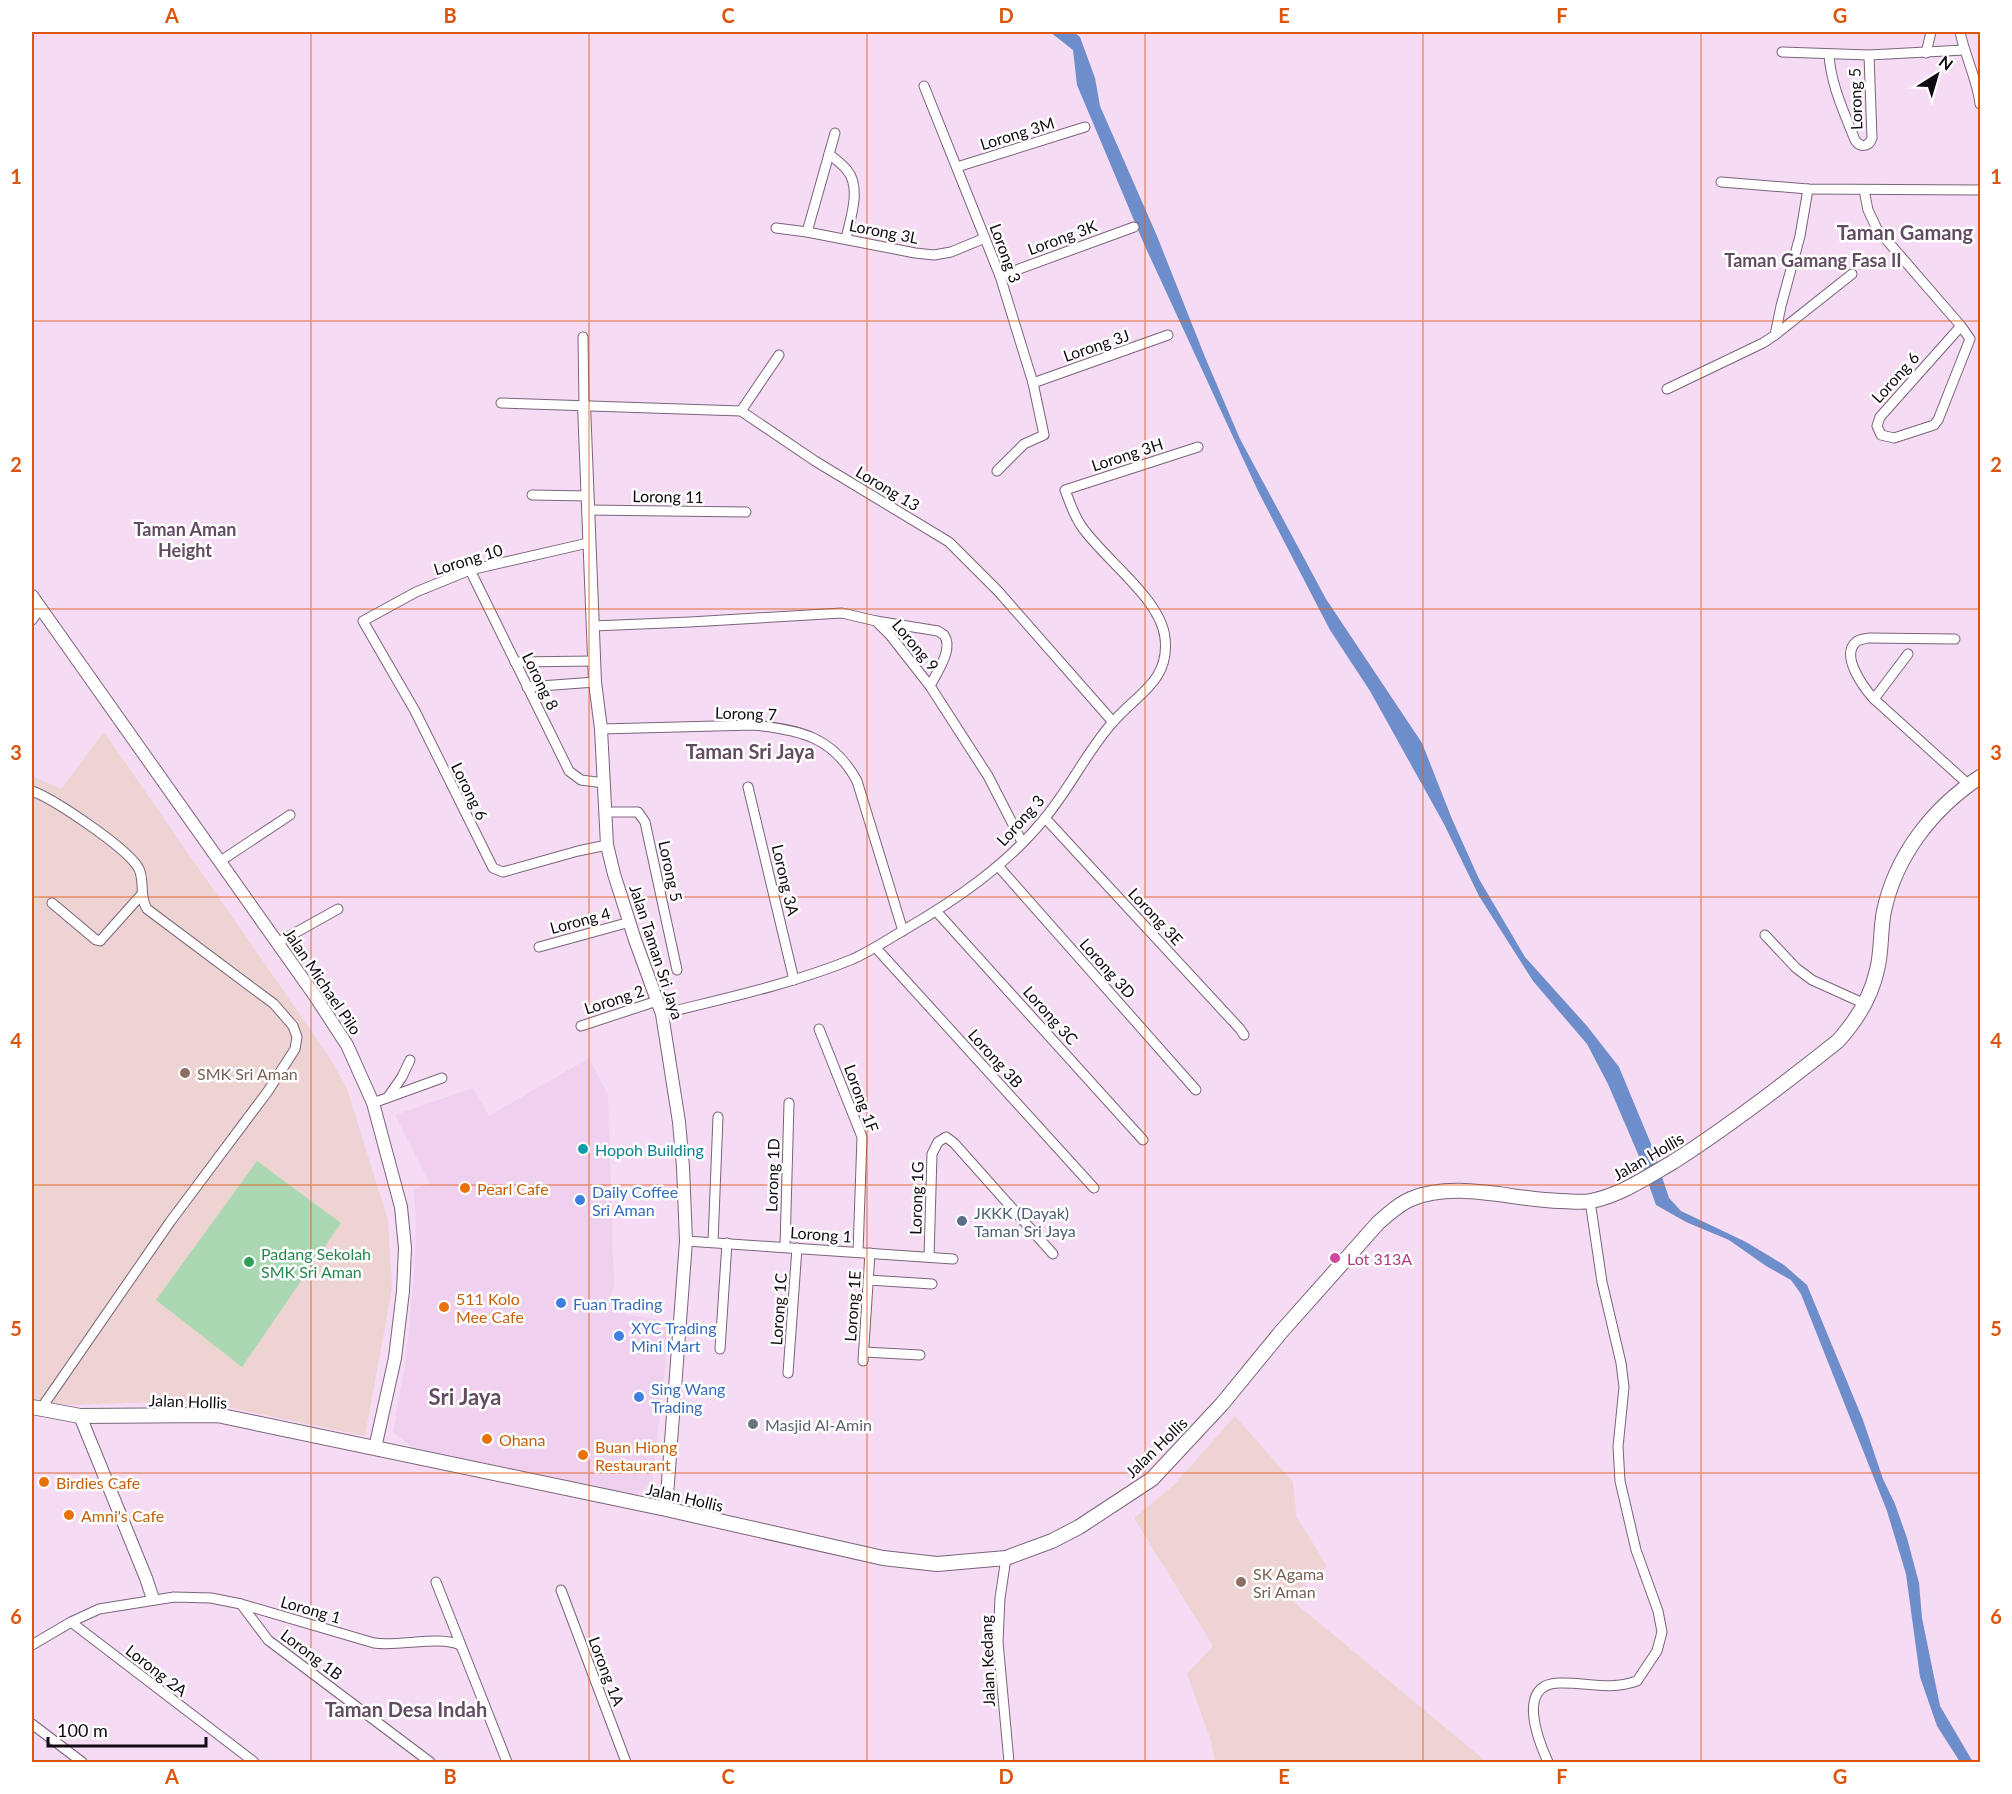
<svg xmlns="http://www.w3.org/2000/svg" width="2012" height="1794" viewBox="0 0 2012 1794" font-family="Lato,sans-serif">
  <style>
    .built { fill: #f0d0ef }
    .education { fill: #eed3d3 }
    .green { fill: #abd8b2 }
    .water { fill: #6d8dcb }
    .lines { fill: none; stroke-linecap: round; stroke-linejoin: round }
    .minor-casing { stroke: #7b647a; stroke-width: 11 }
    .tertiary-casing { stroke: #7b647a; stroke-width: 14 }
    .secondary-casing { stroke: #7b647a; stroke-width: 16 }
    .minor { stroke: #fff; stroke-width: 9 }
    .tertiary { stroke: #fff; stroke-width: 12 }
    .secondary { stroke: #fff; stroke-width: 14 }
    .grid { fill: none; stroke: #dd550c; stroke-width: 1.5; stroke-opacity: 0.55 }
    .education-dot { fill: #8d6e63; stroke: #fff; stroke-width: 2 }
    .culture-dot { fill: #0f9aa8; stroke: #fff; stroke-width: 2 }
    .food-dot { fill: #e8710a; stroke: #fff; stroke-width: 2 }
    .shop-dot { fill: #3f7fe0; stroke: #fff; stroke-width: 2 }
    .service-dot { fill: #5c6f8a; stroke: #fff; stroke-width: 2 }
    .hotel-dot { fill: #d1479c; stroke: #fff; stroke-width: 2 }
    .leisure-dot { fill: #2e9e5b; stroke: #fff; stroke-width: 2 }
    .worship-dot { fill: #6b7280; stroke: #fff; stroke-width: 2 }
    .labels { text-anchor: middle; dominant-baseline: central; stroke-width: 5; stroke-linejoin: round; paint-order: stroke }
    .street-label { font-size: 16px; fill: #120a12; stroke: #fff }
    .education-label { font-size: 16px; fill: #785e54; stroke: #fff; text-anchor: start }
    .culture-label { font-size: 16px; fill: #0d838f; stroke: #fff; text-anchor: start }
    .food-label { font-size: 16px; fill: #c56008; stroke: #fff; text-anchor: start }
    .shop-label { font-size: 16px; fill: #366cbe; stroke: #fff; text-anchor: start }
    .service-label { font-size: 16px; fill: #4e5e75; stroke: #fff; text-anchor: start }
    .leisure-label { font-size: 16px; fill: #27864d; stroke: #fff; text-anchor: start }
    .hotel-label { font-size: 16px; fill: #b23c85; stroke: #fff; text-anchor: start }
    .worship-label { font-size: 16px; fill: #5b616d; stroke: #fff; text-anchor: start }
    .neighbourhood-label { font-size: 18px; font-weight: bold; fill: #624c61; stroke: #fff }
    .quarter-label { font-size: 20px; font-weight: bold; fill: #624c61; stroke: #fff }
    .district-label { font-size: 22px; font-weight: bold; fill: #624c61; stroke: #fff }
    .neatline { fill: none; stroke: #dd550c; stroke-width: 2 }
    .grid-label { font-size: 20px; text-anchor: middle; font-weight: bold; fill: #dd550c }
  </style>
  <rect width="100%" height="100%" fill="#f5dbf4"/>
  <!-- built -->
  <path class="built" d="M589,1058L608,1095L614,1283L609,1311L670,1322L652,1483L634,1497L412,1447L393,1432L406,1361L415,1265L416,1216L413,1189L430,1184L395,1115L473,1088L489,1116Z"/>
  <!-- education -->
  <g class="education">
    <path d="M104,732L330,1058L347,1089L388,1220L392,1288L365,1436L198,1401L64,1405L32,1399V776L61,789Z"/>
    <path d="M1235,1416L1293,1482L1296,1516L1327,1566L1289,1598L1487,1762H1215L1211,1741L1187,1674L1213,1646L1134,1518L1174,1485Z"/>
  </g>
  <!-- green -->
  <path class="green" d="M257,1161L341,1223L242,1367L156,1300Z"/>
  <!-- water -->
  <path class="water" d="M1050,32H1074L1080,37L1095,78L1100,106L1157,236L1205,357L1240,439L1326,599L1422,743L1452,819L1479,879L1525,957L1587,1026L1619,1067L1651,1144L1669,1198L1681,1211L1746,1242L1784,1265L1807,1285L1863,1420L1883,1479L1895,1504L1907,1538L1919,1583L1922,1618L1940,1706L1973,1762H1960L1937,1726L1920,1677L1906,1574L1887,1511L1801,1294L1791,1280L1766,1266L1729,1240L1686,1222L1656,1205L1638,1154L1608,1084L1587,1044L1533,981L1479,896L1444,824L1370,691L1330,630L1258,491L1144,244L1077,85L1073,50Z"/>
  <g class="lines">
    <defs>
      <g id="minor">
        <path d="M1960,32C1965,56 1977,79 1980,104"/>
        <path d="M1782,52L1869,55L1964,50"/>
        <path d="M1926,53L1931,32"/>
        <path d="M1829,55C1831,85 1844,112 1855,140C1860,148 1869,147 1872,138L1869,55"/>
        <path d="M924,86L1000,276L1033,383L1044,435L1024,444L997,471"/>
        <path d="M829,154C835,159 842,164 847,170C862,188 850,219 846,239"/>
        <path d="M957,167L1085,127"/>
        <path d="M1721,182L1808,189L1980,190"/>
        <path d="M1864,190L1868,210L1877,229L1961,326L1970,339L1938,420L1934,425L1894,438L1881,435L1877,426L1880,417L1961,326"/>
        <path d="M776,228L807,232L915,253L934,255L951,252L985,238"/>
        <path d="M807,232L835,133"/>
        <path d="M1000,276L1134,227"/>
        <path d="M1775,335L1852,274"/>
        <path d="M583,337L584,405"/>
        <path d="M1033,383L1168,335"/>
        <path d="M1667,389L1763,343L1775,335L1781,306L1800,236L1808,189"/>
        <path d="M501,403L741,411L815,461L949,542L998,591L1113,722"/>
        <path d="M741,411L779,355"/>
        <path d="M532,495L588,496"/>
        <path d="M588,510L746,512"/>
        <path d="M588,543L470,570L416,592L363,621L415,711L493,868L503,872L578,851L607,845"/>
        <path d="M470,570L569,771L581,780L604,783"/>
        <path d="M32,620L40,609"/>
        <path d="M876,621L938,631L944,635C954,649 937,672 930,686"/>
        <path d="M593,626L690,622L842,613L876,621L890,635L930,686L988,776L1022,842"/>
        <path d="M1955,639L1869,638C1865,639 1859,639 1856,642C1840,656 1864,688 1874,699L1969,785"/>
        <path d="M515,662L594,661"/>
        <path d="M527,687L595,682"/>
        <path d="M1874,699L1908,654"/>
        <path d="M601,729L754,725C801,730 833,737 857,781L903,931"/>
        <path d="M748,787L794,980"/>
        <path d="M32,791C54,799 129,849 139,869C145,882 139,897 147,909L274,1004L293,1026L297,1037L295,1049L268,1091L170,1222L40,1410"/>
        <path d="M605,812H638L645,822L677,970"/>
        <path d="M1045,818L1240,1029L1244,1035"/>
        <path d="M219,862L290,815"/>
        <path d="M998,866L1196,1090"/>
        <path d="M52,903L96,940L100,941L142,894"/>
        <path d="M936,911L1143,1140"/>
        <path d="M1765,935L1796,968L1812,980L1865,1004"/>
        <path d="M277,943L338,909"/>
        <path d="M539,947L630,922"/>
        <path d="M876,948L1094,1188"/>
        <path d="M662,1014C726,998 792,984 853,959C871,951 887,940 904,930C956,900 1007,865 1045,818C1070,788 1087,751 1113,722C1137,694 1170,681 1165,638C1161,599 1105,560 1082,527C1074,516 1070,503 1065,490L1198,447"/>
        <path d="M581,1026L657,1001"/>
        <path d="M819,1029L862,1137L858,1252"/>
        <path d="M388,1097L402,1077L410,1060"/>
        <path d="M373,1103L442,1078"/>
        <path d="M686,1241L953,1259"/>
        <path d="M713,1242L718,1117"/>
        <path d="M785,1247L789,1103"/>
        <path d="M929,1257L932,1154L938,1142L946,1137L954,1143L1053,1254"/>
        <path d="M868,1280L932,1284"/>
        <path d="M720,1349L727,1243"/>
        <path d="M864,1352L920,1355"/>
        <path d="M863,1361L870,1253"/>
        <path d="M788,1373L797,1248"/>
        <path d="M1006,1558L1000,1598L998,1642L1009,1762"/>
        <path d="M436,1582L507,1762"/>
        <path d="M561,1590L626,1762"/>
        <path d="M241,1604L268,1640L430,1762"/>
        <path d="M71,1622L254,1762"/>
        <path d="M32,1645L71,1622L99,1609L174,1597L211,1598L241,1604L374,1643C399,1647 440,1635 460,1645"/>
        <path d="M32,1724L82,1762"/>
        <path d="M1548,1762C1538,1740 1516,1684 1559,1683C1587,1682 1608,1691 1637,1681L1657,1651L1662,1632L1658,1611L1636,1550L1620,1481L1618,1447L1624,1387L1621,1363L1602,1282L1590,1201"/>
      </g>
      <g id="tertiary">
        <path d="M584,405L595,682L601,729L607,845L614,874L635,940L662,1014L679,1122L683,1167L686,1241L666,1509"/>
        <path d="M32,596L315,996L347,1045L373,1103L401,1207L405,1248L403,1291L395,1358L375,1448"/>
        <path d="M80,1416L146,1578L153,1599"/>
      </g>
      <path id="secondary" d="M32,1407L80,1416L217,1415L666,1509L883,1558L937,1564L1006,1558L1052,1541L1079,1527L1152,1479L1222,1404L1281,1332L1378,1223C1388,1214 1399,1204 1411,1199C1456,1180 1513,1200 1560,1201C1570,1201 1582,1203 1591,1201C1621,1195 1647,1177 1673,1162C1731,1125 1784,1084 1838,1041C1856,1021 1871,998 1877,970C1882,951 1880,931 1884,911C1896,855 1933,808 1980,777"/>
    </defs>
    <!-- minor casing -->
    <use href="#minor" class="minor-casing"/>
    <!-- tertiary casing -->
    <use href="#tertiary" class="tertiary-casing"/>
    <!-- secondary casing -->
    <use href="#secondary" class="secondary-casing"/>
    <!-- minor -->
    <use href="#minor" class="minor"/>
    <!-- tertiary -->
    <use href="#tertiary" class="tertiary"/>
    <!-- secondary -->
    <use href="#secondary" class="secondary"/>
  </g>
  <!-- grid -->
  <path class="grid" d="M311,32V1762M589,32V1762M867,32V1762M1145,32V1762M1423,32V1762M1701,32V1762M32,321H1980M32,609H1980M32,897H1980M32,1185H1980M32,1473H1980"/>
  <!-- markers -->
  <g class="education-dot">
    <circle cx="185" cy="1073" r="6"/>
    <circle cx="1241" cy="1582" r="6"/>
  </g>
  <circle class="culture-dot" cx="583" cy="1149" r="6"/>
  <g class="food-dot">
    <circle cx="465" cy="1188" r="6"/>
    <circle cx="444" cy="1307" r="6"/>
    <circle cx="487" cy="1439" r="6"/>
    <circle cx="583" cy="1455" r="6"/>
    <circle cx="44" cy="1482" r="6"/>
    <circle cx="69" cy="1515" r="6"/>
  </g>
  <g class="shop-dot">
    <circle cx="580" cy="1200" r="6"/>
    <circle cx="561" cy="1303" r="6"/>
    <circle cx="619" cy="1336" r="6"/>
    <circle cx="639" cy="1397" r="6"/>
  </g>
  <circle class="service-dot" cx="962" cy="1221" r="6"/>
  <circle class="hotel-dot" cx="1335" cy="1258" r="6"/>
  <circle class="leisure-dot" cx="249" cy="1262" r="6"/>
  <circle class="worship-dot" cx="753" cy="1424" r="6"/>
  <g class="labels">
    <!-- street labels -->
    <g class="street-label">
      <text transform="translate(1855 99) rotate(-92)">Lorong 5</text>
      <text transform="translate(1017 133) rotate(-17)">Lorong 3M</text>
      <text transform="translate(884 231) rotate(11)">Lorong 3L</text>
      <text transform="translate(1062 237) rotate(-20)">Lorong 3K</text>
      <text transform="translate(1006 253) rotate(70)">Lorong 3</text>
      <text transform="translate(1096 345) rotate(-19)">Lorong 3J</text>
      <text transform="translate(1895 377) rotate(-48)">Lorong 6</text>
      <text transform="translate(1127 454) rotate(-18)">Lorong 3H</text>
      <text transform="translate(888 488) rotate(31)">Lorong 13</text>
      <text transform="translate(668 496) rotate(1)">Lorong 11</text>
      <text transform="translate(468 559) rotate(-17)">Lorong 10</text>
      <text transform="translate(916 645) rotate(50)">Lorong 9</text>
      <text transform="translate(541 681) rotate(64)">Lorong 8</text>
      <text transform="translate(746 713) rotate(2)">Lorong 7</text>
      <text transform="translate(470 791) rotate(64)">Lorong 6</text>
      <text transform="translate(1020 820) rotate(-48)">Lorong 3</text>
      <text transform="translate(671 871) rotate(78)">Lorong 5</text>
      <text transform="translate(786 880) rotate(77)">Lorong 3A</text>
      <text transform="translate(1156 916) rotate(47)">Lorong 3E</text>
      <text transform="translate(580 920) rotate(-15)">Lorong 4</text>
      <text transform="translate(657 952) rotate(72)">Jalan Taman Sri Jaya</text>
      <text transform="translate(1108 968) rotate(48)">Lorong 3D</text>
      <text transform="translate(323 981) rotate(56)">Jalan Michael Pilo</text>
      <text transform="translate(614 999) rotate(-18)">Lorong 2</text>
      <text transform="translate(1051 1015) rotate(48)">Lorong 3C</text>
      <text transform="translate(996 1058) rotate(48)">Lorong 3B</text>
      <text transform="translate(862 1098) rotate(70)">Lorong 1F</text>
      <text transform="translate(1648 1156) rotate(-30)">Jalan Hollis</text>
      <text transform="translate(772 1175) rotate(-88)">Lorong 1D</text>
      <text transform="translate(916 1198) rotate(-88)">Lorong 1G</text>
      <text transform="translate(821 1234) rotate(4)">Lorong 1</text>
      <text transform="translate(852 1306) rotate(-86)">Lorong 1E</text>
      <text transform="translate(778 1309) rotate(-86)">Lorong 1C</text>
      <text transform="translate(188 1401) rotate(2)">Jalan Hollis</text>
      <text transform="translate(1156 1447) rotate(-44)">Jalan Hollis</text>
      <text transform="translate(685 1497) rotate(13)">Jalan Hollis</text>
      <text transform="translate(311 1609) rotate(16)">Lorong 1</text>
      <text transform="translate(312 1654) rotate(37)">Lorong 1B</text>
      <text transform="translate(987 1661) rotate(-92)">Jalan Kedang</text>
      <text transform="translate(157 1670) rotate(38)">Lorong 2A</text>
      <text transform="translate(607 1671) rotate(69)">Lorong 1A</text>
    </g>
    <!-- education labels -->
    <g class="education-label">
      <text x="197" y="1073">SMK Sri Aman</text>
      <text x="1253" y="1573">SK Agama<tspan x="1253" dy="18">Sri Aman</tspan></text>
    </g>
    <!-- culture labels -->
    <g class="culture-label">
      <text x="595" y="1149">Hopoh Building</text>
    </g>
    <!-- food labels -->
    <g class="food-label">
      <text x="477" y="1188">Pearl Cafe</text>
      <text x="456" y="1298">511 Kolo<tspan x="456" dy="18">Mee Cafe</tspan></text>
      <text x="499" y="1439">Ohana</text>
      <text x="595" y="1446">Buan Hiong<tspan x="595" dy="18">Restaurant</tspan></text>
      <text x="56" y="1482">Birdies Cafe</text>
      <text x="81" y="1515">Amni's Cafe</text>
    </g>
    <!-- shop labels -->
    <g class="shop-label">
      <text x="592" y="1191">Daily Coffee<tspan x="592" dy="18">Sri Aman</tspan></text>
      <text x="573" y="1303">Fuan Trading</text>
      <text x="631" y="1327">XYC Trading<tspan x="631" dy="18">Mini Mart</tspan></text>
      <text x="651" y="1388">Sing Wang<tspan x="651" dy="18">Trading</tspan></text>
    </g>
    <!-- service labels -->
    <g class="service-label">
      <text x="974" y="1212">JKKK (Dayak)<tspan x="974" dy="18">Taman Sri Jaya</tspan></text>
    </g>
    <!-- leisure labels -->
    <g class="leisure-label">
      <text x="261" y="1253">Padang Sekolah<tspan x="261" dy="18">SMK Sri Aman</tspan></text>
    </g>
    <!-- hotel labels -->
    <g class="hotel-label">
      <text x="1347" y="1258">Lot 313A</text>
    </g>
    <!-- worship labels -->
    <g class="worship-label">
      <text x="765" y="1424">Masjid Al-Amin</text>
    </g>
    <!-- neighbourhood labels -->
    <g class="neighbourhood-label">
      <text x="1813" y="260">Taman Gamang Fasa II</text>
      <text x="185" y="529">Taman Aman<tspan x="185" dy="21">Height</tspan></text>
    </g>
    <!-- quarter labels -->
    <g class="quarter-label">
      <text x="1905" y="232">Taman Gamang</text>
      <text x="750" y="751">Taman Sri Jaya</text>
      <text x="406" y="1709">Taman Desa Indah</text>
    </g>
    <!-- district labels -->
    <g class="district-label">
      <text x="465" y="1396">Sri Jaya</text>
    </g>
  </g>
  <!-- border -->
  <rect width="2012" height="1794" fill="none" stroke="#ffffff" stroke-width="66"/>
  <!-- north arrow -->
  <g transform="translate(1937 75) rotate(37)" stroke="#ffffff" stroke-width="4.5" paint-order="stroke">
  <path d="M0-4.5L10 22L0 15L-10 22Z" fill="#120a12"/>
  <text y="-9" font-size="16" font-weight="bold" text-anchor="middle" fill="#120a12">N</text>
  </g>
  <!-- scale -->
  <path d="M48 1737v9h158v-9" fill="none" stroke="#120a12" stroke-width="3"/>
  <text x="57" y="1737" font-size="18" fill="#120a12" stroke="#ffffff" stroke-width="4.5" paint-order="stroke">100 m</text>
  <rect x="33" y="33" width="1946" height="1728" class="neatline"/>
  <g class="grid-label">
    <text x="172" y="23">A</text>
    <text x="450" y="23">B</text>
    <text x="728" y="23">C</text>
    <text x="1006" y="23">D</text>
    <text x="1284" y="23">E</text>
    <text x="1562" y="23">F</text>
    <text x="1840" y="23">G</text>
    <text x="16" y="184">1</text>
    <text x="1996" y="184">1</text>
    <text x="16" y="472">2</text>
    <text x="1996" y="472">2</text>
    <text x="16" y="760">3</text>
    <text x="1996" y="760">3</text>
    <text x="16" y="1048">4</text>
    <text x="1996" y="1048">4</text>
    <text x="16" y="1336">5</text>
    <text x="1996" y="1336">5</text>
    <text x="16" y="1624">6</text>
    <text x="1996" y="1624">6</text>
    <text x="172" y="1784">A</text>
    <text x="450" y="1784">B</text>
    <text x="728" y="1784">C</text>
    <text x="1006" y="1784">D</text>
    <text x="1284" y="1784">E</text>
    <text x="1562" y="1784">F</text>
    <text x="1840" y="1784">G</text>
  </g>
</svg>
